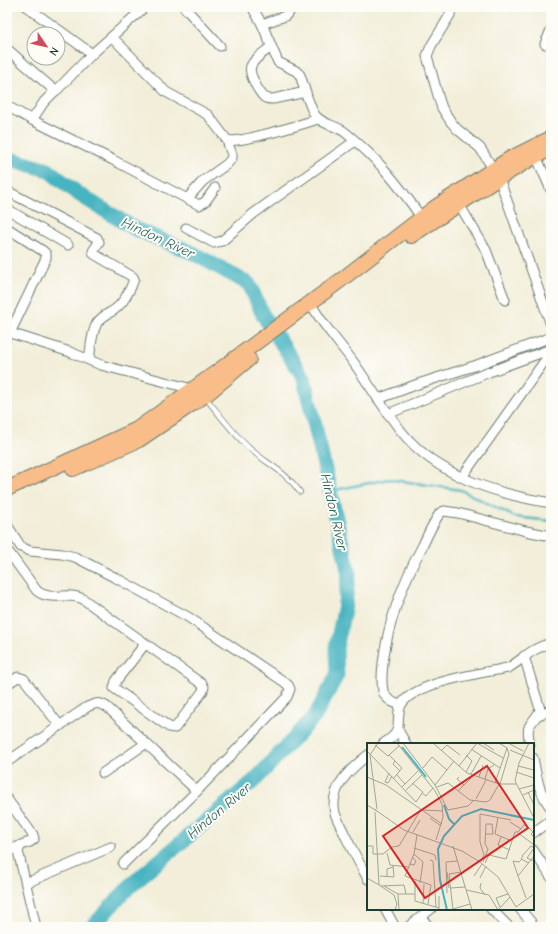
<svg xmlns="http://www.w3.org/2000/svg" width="558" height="934" viewBox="0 0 558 934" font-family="'Comic Neue',sans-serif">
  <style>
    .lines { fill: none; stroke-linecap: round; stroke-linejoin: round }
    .stream { stroke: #46b4c1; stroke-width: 2.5 }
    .river { stroke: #46b4c1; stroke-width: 15 }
    .service-casing { stroke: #697b6e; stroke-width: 6 }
    .minor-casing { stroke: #697b6e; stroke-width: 11 }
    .primary-casing { stroke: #697b6e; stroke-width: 16 }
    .service { stroke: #fff; stroke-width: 4.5 }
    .minor { stroke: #fff; stroke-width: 9 }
    .primary { stroke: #f8bd89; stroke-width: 14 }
    .labels { text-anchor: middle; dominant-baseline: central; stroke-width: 4; stroke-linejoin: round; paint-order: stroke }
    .water-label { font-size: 14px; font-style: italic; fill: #2b615e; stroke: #fdfcf7 }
    .inset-river { fill: none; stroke: #46b4c1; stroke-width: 2 }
    .inset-road { fill: none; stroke: #9ea797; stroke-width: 1 }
    .view { fill: #d62828; fill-opacity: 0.15; stroke: #d62828; stroke-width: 2 }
    .inset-edge { fill: none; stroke: #1f3d34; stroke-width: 2 }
  </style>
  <rect width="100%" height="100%" fill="#fdfcf7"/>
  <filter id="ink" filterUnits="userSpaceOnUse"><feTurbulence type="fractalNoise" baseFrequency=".025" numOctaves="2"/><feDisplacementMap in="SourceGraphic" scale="8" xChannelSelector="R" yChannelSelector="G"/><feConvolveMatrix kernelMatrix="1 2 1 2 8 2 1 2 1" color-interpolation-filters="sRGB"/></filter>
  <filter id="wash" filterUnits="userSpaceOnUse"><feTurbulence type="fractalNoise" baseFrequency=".012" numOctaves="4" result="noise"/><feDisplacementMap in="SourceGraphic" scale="16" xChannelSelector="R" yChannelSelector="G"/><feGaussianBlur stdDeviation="0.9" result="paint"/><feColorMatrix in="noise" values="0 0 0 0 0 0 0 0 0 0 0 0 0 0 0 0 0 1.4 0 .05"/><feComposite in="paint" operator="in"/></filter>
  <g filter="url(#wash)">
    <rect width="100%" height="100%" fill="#f2eed9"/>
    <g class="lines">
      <!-- stream -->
      <path class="stream" d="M330,491L389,479L461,490L515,517L551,521"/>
      <!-- river -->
      <path class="river" d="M7,158L48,170L80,195L135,229L191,252L249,284L263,315L304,378L349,574L344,610L336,648L337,675L315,716L255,780L132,884L92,927"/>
    </g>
  </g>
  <g filter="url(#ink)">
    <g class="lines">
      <defs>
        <path id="service" d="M205,397C219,414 233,433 249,448C267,464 285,471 300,492"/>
        <g id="minor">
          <path d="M27,7L92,54"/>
          <path d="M184,7L220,46"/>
          <path d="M252,7L262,24L278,62L296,71L300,75C304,86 309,107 315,115C322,125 337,125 346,133C378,159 398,184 421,217"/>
          <path d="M451,7L450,15L431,46L427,56L439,99L442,108L451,122L457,129L480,148L499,178L551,325"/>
          <path d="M262,24L285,16L290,11L289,7"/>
          <path d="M112,37L166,92L208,115L227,140C237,144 303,124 318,119"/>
          <path d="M545,44L551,30"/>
          <path d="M271,47C265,52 254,58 251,66C248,73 258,91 264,97C266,99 269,99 273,99L306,92"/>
          <path d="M7,49L54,90H57L92,54L145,7"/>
          <path d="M7,106L32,120L113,160L199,205L205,202L215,188"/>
          <path d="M32,120L44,102L55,91"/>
          <path d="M536,156L551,190"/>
          <path d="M7,191L97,238L99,242L93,251L94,254L133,277L134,279C131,289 123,304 114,310C108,314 102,316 97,323C91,334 91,348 89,360"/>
          <path d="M187,199L203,181L227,164L232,158V155L227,140"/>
          <path d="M459,204L486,250L505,300"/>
          <path d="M7,209L68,245"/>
          <path d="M7,228L43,251L46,254V258L10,333"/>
          <path d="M186,228L214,243L222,241L253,214L355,141"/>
          <path d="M314,309C326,329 341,345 354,363C370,386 384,409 401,431C437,476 496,494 551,503"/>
          <path d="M7,332L70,352L101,365L196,390"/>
          <path d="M378,399L418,384L477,365L551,337"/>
          <path d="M388,414L489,372L551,349"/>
          <path d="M462,477L551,352"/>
          <path d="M7,525L21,547L30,551L62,554L75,557L116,578L188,617L283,681L288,685L290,689L287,697L197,791L123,864"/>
          <path d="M7,550L37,591C51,602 68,591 83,599L202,684L204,687L203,691L175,728L169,727L114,688L116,681L145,644"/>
          <path d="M524,656L540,709C538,717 532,720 529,727C527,732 529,739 530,744"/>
          <path d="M7,684L18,677L24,679L60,726"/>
          <path d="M401,705C393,703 385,699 383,691C381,682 382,672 383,663C388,621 403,582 423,545C428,534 433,523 440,513L444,511L458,513L526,531L551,536"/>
          <path d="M538,715L551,710"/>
          <path d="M398,730L406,744"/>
          <path d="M383,744C387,741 392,738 395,734C401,728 396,715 401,705C414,682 482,673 508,668C525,658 530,649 551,643"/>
          <path d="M368,755C350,769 329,788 335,813C337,820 341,826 344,833C351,848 360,864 368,879"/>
          <path d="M533,758C537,778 538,791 551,808"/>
          <path d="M7,762L87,707C96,703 99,702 107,707L197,791"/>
          <path d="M103,773L145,744"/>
          <path d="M7,799L33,835L34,839L30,842L21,845L18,851L36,927"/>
          <path d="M533,833L551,820"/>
          <path d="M7,850L20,846"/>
          <path d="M533,850L551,877"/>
          <path d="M26,883L111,847"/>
          <path d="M385,909L395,927"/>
          <path d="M491,909L509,927"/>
          <path d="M520,909L531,922L533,927"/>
          <path d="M421,917L429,927"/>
          <path d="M408,927L431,909"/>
        </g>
        <g id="primary">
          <path d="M411,236L499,178L536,156L551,149"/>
          <path d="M73,469L139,440L207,394L249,359"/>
          <path d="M7,489L137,429L211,376L341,280L434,208L509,159L551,138"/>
        </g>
      </defs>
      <!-- service casing -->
      <use href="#service" class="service-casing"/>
      <!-- minor casing -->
      <use href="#minor" class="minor-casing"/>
      <!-- primary casing -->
      <use href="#primary" class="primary-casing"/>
      <!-- service -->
      <use href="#service" class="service"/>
      <!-- minor -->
      <use href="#minor" class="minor"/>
      <!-- primary -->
      <use href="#primary" class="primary"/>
    </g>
  </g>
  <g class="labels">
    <!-- water labels -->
    <g class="water-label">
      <text transform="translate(158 238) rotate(25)">Hindon River</text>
      <text transform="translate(334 512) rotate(77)">Hindon River</text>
      <text transform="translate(219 811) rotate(-40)">Hindon River</text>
    </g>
  </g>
  <!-- overview -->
  <g transform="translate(367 743)">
    <rect width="167" height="167" fill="#f2eed9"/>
    <path class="inset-river" d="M35,4L59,34M77,62L82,76L88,82M80,167L73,137L71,106L77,93L95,73L114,66L167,77"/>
    <path class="inset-road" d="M30,0L68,48L75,61L76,74L69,97M36,0L68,42L81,67L101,63L106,58M66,0L100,30L132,41H149M110,0L136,15M116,0L127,7M141,0L156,8M162,0L152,20L148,38L167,75M8,2L21,13L32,3M104,6L133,25M143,7L167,17M74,8L80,2L93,12M1,9L49,59L56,49L45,40M22,12L35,25L27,35M28,18L26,21L33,28M92,23L110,0M151,23L167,27M56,25L65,14L80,27M99,29L105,18L99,12M149,29L167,35M22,30L18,39L21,40L25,33M104,31L114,13M30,32L38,41M0,34L19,42L75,81M92,34L90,36L97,42M112,34L116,22M118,36L121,26L127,22M128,40L140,5L132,0M133,41L142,11L140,5M68,42L87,18M35,44L52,27M70,44L81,40L103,57L119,59L123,57L132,41M152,46L167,42M39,47L55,32M91,48L107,32M161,49L167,62M55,50L59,53L66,45M156,52L167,47M109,56L119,37M0,62L10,68L7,66M10,66L3,12L11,0M55,67L76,68M10,68L37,87L95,108L113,119L131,134L149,164L167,151M8,69L12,142L27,152L30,161L28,167M131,74L128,91L145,98M63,75L74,83M143,79L154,86M46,89L53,77M151,90L166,101M50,92L47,111L38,133L64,142L61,161M134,94L131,102L143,107M0,103H6V111H16L25,104L32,103L53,68M86,103L105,167M47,105L68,112L69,117M20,110L23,122L41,124M47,111L56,119L53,140M155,113L164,103L167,105L160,115L167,118M156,113L154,116L162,120M63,117L66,118L69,164M114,118L117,112L113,99V71L144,77M116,119L121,106L118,101L119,81H125L126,91H118M118,120L122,112L139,116L148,89H151L158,81L166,89L164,91L167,94M43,121L47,122L49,118L45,114M80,129L82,145M13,133L27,134L26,123M20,133V126L26,124M107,133L115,121M151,133L146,118L152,119L155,116M0,135L12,142M113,135L119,123M48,138V158L72,165M114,140L113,145L118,152M14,143L37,142L39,151M17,143L31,151L32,167M84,145L98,144M99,147L122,152L131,167L143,154M80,150L79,119L91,118M31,151H48M72,153V166M159,155L151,133L167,113M56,160L57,141M133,164L129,155L141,151M86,166L103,161M86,167L82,131L94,129"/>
    <path class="view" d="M120,23L161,85L58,155L16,93Z"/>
    <rect width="167" height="167" class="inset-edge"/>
  </g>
  <!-- margin -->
  <rect width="558" height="934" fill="none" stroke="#fdfcf7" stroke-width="24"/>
  <!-- north arrow -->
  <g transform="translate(46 46) rotate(124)"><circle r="19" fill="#fdfcf7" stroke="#a4b0a9"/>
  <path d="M0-3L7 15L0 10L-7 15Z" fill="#d1495b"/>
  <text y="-6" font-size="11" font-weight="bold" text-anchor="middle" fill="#1f3d34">N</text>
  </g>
</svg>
